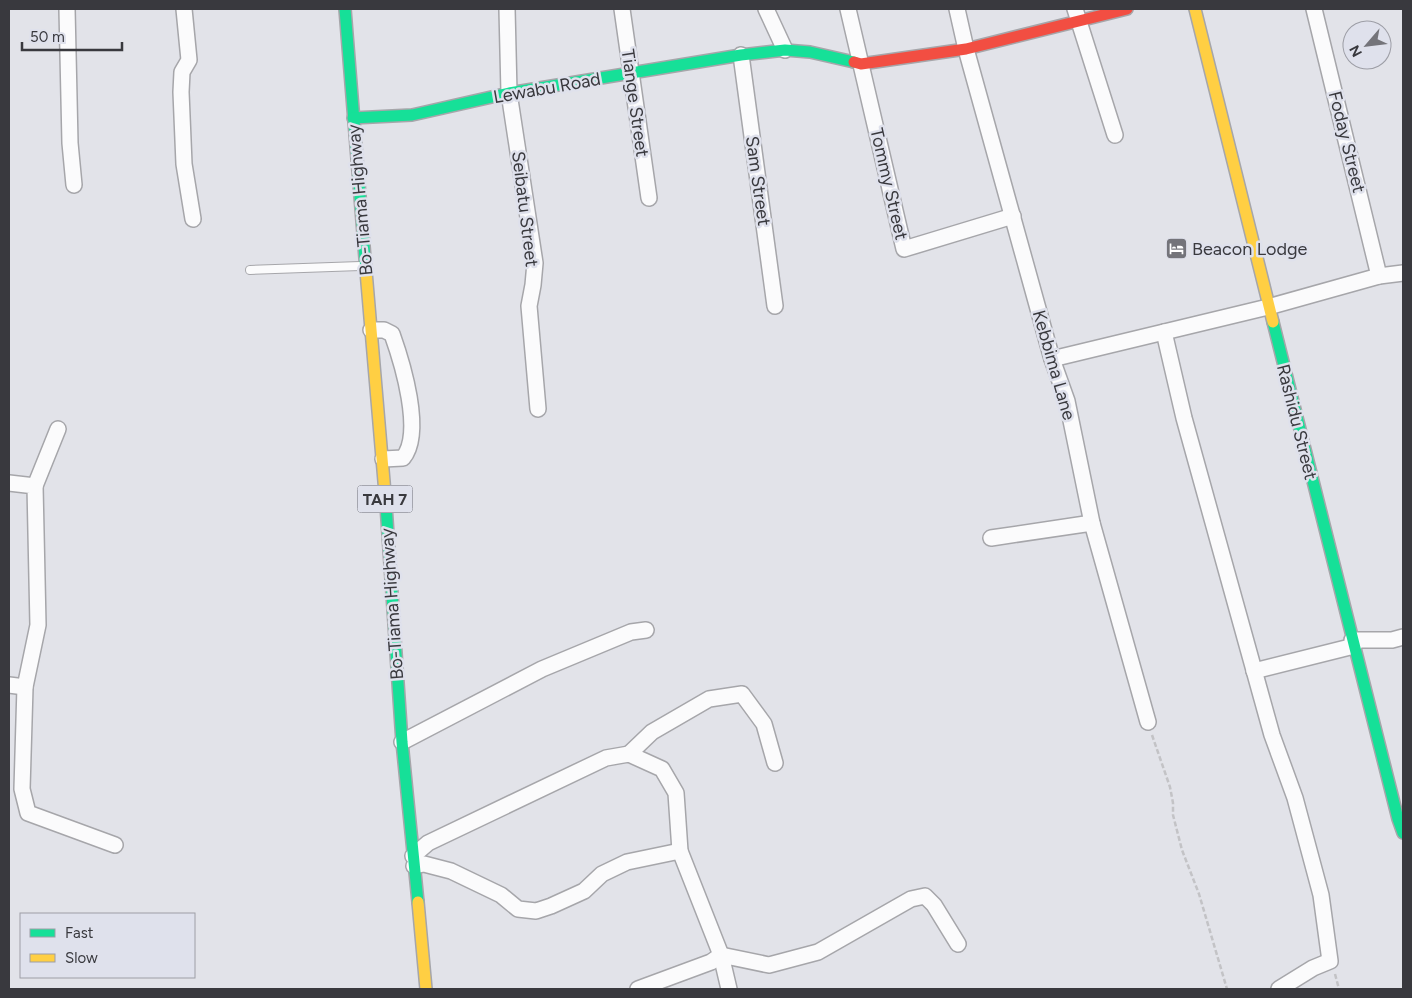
<svg xmlns="http://www.w3.org/2000/svg" width="1412" height="998" viewBox="0 0 1412 998" font-family="Figtree,sans-serif">
  <style>
    .lines { fill: none; stroke-linecap: round; stroke-linejoin: round }
    .lane-casing { stroke: #a6a6aa; stroke-width: 10 }
    .street-casing { stroke: #a6a6aa; stroke-width: 18 }
    .fast-casing { stroke: #a6a6aa; stroke-width: 14 }
    .slow-casing { stroke: #a6a6aa; stroke-width: 14 }
    .jam-casing { stroke: #a6a6aa; stroke-width: 14 }
    .path { stroke: #c3c3c6; stroke-width: 2.5; stroke-dasharray: 5 2.5; stroke-linecap: butt }
    .lane { stroke: #fbfbfc; stroke-width: 8 }
    .street { stroke: #fbfbfc; stroke-width: 15 }
    .fast { stroke: #16e098; stroke-width: 11 }
    .slow { stroke: #ffcf43; stroke-width: 11 }
    .jam { stroke: #f24e42; stroke-width: 11 }
    .labels { text-anchor: middle; dominant-baseline: central; stroke-width: 5; stroke-linejoin: round; paint-order: stroke }
    .shield { fill: #dfe1ec; stroke: #6b6b72; stroke-width: 1 }
    .shield-label { font-size: 16px; font-weight: bold; fill: #39393e }
    .street-label { font-size: 18px; fill: #39393e; stroke: #dfe1ec }
    .poi-label { font-size: 18px; fill: #39393e; stroke: #dfe1ec; text-anchor: start }
  </style>
  <rect width="100%" height="100%" fill="#e2e3e9"/>
  <g class="lines">
    <defs>
      <path id="lane" d="M250,270L360,266"/>
      <g id="street">
        <path d="M67,9L70,143L74,185"/>
        <path d="M184,9L189,60L182,72L181,92L184,164L193,219"/>
        <path d="M507,9L509,93L535,263L533,285L529,306L538,409"/>
        <path d="M622,9L649,198"/>
        <path d="M766,9L785,50"/>
        <path d="M848,9L904,249L1013,216"/>
        <path d="M957,9L966,49L1052,359L1067,401L1092,523L1148,722"/>
        <path d="M1075,9L1115,135"/>
        <path d="M1314,9L1379,276"/>
        <path d="M741,55L775,306"/>
        <path d="M371,330H384L392,334C402,362 424,433 403,458L383,459"/>
        <path d="M1164,332L1184,418L1272,735L1295,798L1321,895L1330,961L1313,968L1279,989"/>
        <path d="M1052,359L1268,307L1379,276L1403,273"/>
        <path d="M9,483L35,486L38,625L25,687L22,789L28,813L115,845"/>
        <path d="M35,486L58,429"/>
        <path d="M991,538L1092,523"/>
        <path d="M1352,640H1392L1403,637"/>
        <path d="M1254,671L1354,646"/>
        <path d="M9,685L25,687"/>
        <path d="M402,742L542,669L631,632L646,630"/>
        <path d="M629,754L652,732L709,699L742,694L764,724L775,763"/>
        <path d="M413,856L428,843L606,758L629,754L662,769L676,793L680,851L721,955L711,962L638,989"/>
        <path d="M414,866L424,864L451,871L501,895L518,909L536,911L551,906L584,891L602,874L627,862L680,851"/>
        <path d="M729,989L721,955L769,965L818,952L911,899L925,896L934,905L958,944"/>
      </g>
      <g id="fast">
        <path d="M345,9L366,271"/>
        <path d="M353,118L412,115L509,93L741,55L785,50L810,52L854,62"/>
        <path d="M1273,322L1398,819L1403,833"/>
        <path d="M386,505L402,742L418,902"/>
      </g>
      <g id="slow">
        <path d="M1195,9L1273,322"/>
        <path d="M366,271L386,505"/>
        <path d="M418,902L426,989"/>
      </g>
      <path id="jam" d="M854,62L861,64L966,49L1127,9"/>
    </defs>
    <!-- lane casing -->
    <use href="#lane" class="lane-casing"/>
    <!-- street casing -->
    <use href="#street" class="street-casing"/>
    <!-- fast casing -->
    <use href="#fast" class="fast-casing"/>
    <!-- slow casing -->
    <use href="#slow" class="slow-casing"/>
    <!-- jam casing -->
    <use href="#jam" class="jam-casing"/>
    <!-- path -->
    <g class="path">
      <path d="M1152,735L1170,787L1173,803V815L1182,850L1199,894L1227,989"/>
      <path d="M1335,974L1339,989"/>
    </g>
    <!-- lane -->
    <use href="#lane" class="lane"/>
    <!-- street -->
    <use href="#street" class="street"/>
    <!-- fast -->
    <use href="#fast" class="fast"/>
    <!-- slow -->
    <use href="#slow" class="slow"/>
    <!-- jam -->
    <use href="#jam" class="jam"/>
  </g>
  <!-- icons -->
  <defs>
    <symbol id="hotel-square" viewBox="-11 -11 22 22"><rect x="-9" y="-9" width="18" height="18" rx="4" fill="#74747a" stroke="#dfe1ec"/><path d="M-6-4.5h1.5V1H6V5H4.5V3h-9V5H-6ZM-4 0a1.8 1.8 0 1 1 3.6 0ZM.5 0V-2.5h3Q6-2.5 6 0Z" fill="#fff"/></symbol>
  </defs>
  <g fill-rule="evenodd">
    <use href="#hotel-square" x="1164" y="236" width="25" height="25"/>
  </g>
  <g class="labels">
    <!-- shield labels -->
    <rect class="shield" x="357.5" y="485.5" width="55" height="27" rx="4"/>
    <g class="shield-label">
      <text x="385" y="499">TAH 7</text>
    </g>
    <!-- street labels -->
    <g class="street-label">
      <text transform="translate(547 88) rotate(-10)">Lewabu Road</text>
      <text transform="translate(635 103) rotate(82)">Tiange Street</text>
      <text transform="translate(1347 142) rotate(76)">Foday Street</text>
      <text transform="translate(758 181) rotate(82)">Sam Street</text>
      <text transform="translate(889 184) rotate(77)">Tommy Street</text>
      <text transform="translate(360 200) rotate(-95)">Bo-Tiama Highway</text>
      <text transform="translate(525 209) rotate(83)">Seibatu Street</text>
      <text transform="translate(1054 365) rotate(74)">Kebbima Lane</text>
      <text transform="translate(1297 422) rotate(76)">Rashidu Street</text>
      <text transform="translate(392 604) rotate(-94)">Bo-Tiama Highway</text>
    </g>
    <!-- poi labels -->
    <g class="poi-label">
      <text x="1192" y="249">Beacon Lodge</text>
    </g>
  </g>
  <!-- border -->
  <rect width="1412" height="998" fill="none" stroke="#39393e" stroke-width="20"/>
  <!-- legend -->
  <rect x="20" y="913" width="175" height="65" fill="#dfe1ec" stroke="#9d9ea6"/>
  <rect x="30" y="929" width="25" height="8" fill="#16e098" stroke="#9d9ea6"/>
  <text x="65" y="938" font-size="15" fill="#39393e">Fast</text>
  <rect x="30" y="954" width="25" height="8" fill="#ffcf43" stroke="#9d9ea6"/>
  <text x="65" y="963" font-size="15" fill="#39393e">Slow</text>
  <!-- north arrow -->
  <g transform="translate(1367 45) rotate(242)"><circle r="24" fill="#dfe1ec" stroke="#9d9ea6"/>
  <path d="M0-4L9 19L0 12L-9 19Z" fill="#74747a"/>
  <text y="-8" font-size="14" font-weight="bold" text-anchor="middle" fill="#39393e">N</text>
  </g>
  <!-- scale -->
  <path d="M22 42v8h100v-8" fill="none" stroke="#39393e" stroke-width="2.5"/>
  <text x="30" y="42" font-size="15" fill="#39393e" stroke="#dfe1ec" stroke-width="4" paint-order="stroke">50 m</text>
</svg>
